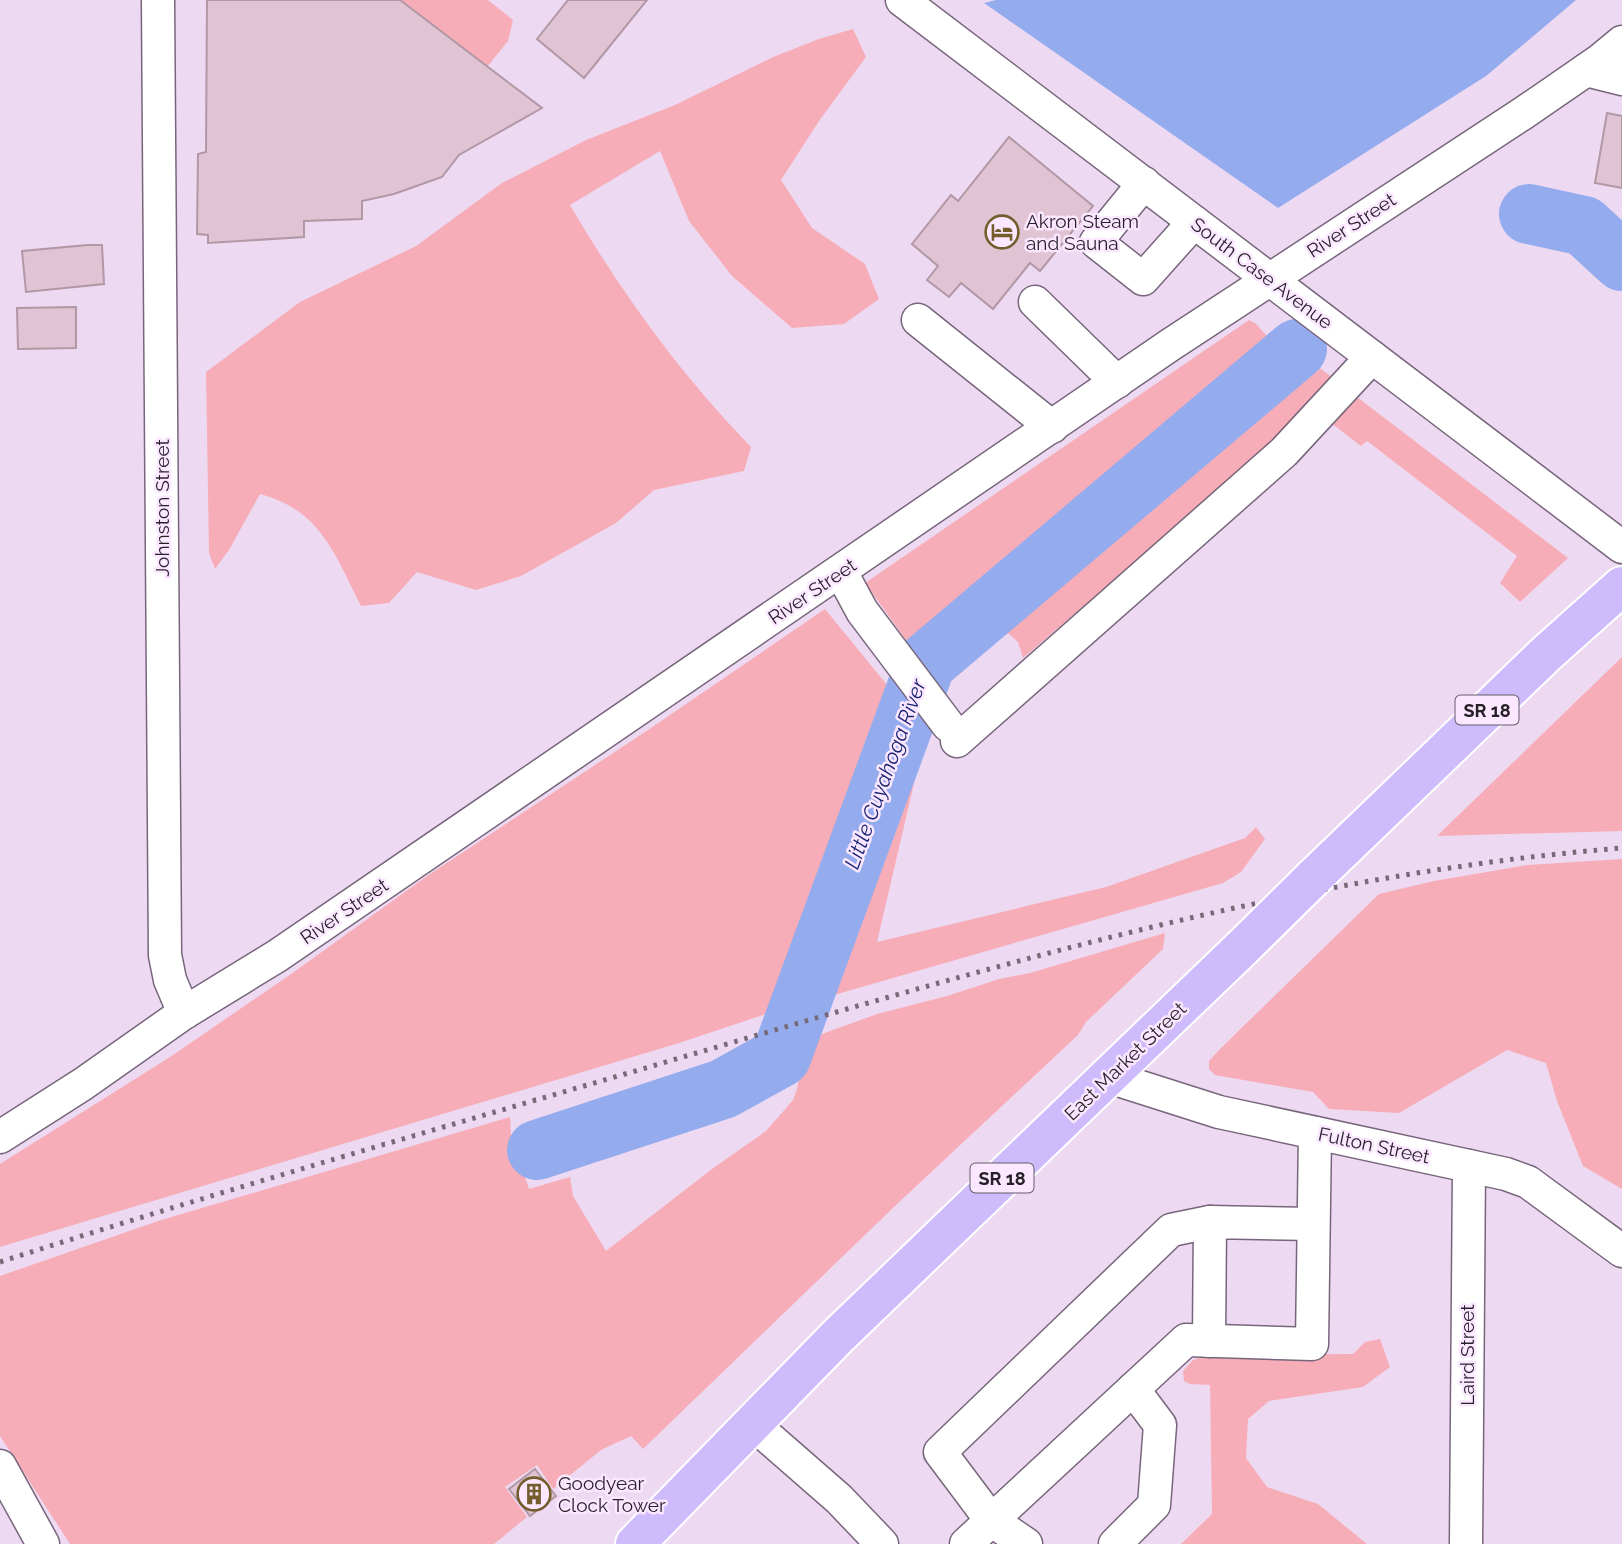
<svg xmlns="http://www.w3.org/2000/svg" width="1622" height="1544" viewBox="0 0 1622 1544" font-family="Raleway,sans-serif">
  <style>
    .green { fill: #f7adb7 }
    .water { fill: #94abee }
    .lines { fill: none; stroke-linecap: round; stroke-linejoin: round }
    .river { stroke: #94abee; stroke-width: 60 }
    .building { fill: #e1c4d3; stroke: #b297a5; stroke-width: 2 }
    .minor-casing { stroke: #77667b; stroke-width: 35 }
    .major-casing { stroke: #fff; stroke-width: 42 }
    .minor { stroke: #fff; stroke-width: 32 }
    .major { stroke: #cdbbfb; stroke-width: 38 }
    .rail { stroke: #766a79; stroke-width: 5; stroke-dasharray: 3.5 7; stroke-linecap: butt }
    .major-bridge-casing { stroke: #fff; stroke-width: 42; stroke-linecap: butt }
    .major-bridge { stroke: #cdbbfb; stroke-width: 38 }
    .labels { text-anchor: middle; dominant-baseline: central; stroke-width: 5; stroke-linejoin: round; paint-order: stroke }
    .shield { fill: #fbe7ff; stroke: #665b68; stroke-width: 2 }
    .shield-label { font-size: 18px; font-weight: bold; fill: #261f27 }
    .poi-label { font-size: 19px; fill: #261f27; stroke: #fbe7ff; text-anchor: start }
    .street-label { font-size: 19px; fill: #261f27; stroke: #fbe7ff }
    .water-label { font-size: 21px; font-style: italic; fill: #1a2672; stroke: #fbe7ff }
  </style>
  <rect width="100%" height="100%" fill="#eddaf2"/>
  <!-- green -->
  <g class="green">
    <path d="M400,0H488L513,20L508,41L487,67Z"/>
    <path d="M853,29L866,57L819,121L781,180L812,228L865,264L879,299L844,324L792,328L732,276L689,221L660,151L570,205C621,292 680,374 751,447L744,471L654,490L616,523L521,576L476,590L417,572L389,603L361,606C335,555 321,510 260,494L229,550L215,569L209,553L206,372L300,302L416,246L502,183L586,140L675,105L773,57L819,39Z"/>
    <path d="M1249,320L1255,323L1268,337L911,647L865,583Z"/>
    <path d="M1309,360L1340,383L1312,410L1023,658L1018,642L1009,634L990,636L994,624L1102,541L1189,461Z"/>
    <path d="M1357,397L1568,558L1520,602L1500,583L1517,556L1367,441L1361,446L1331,423Z"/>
    <path d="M825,609L896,696L781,1009L679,1043L0,1247V1164L170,1057L294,972L427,876L648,730Z"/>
    <path d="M1622,657V831L1437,836Z"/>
    <path d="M914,721L927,744L922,749L877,942L1106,887L1245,838L1256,827L1265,839L1241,872L1223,883L827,997L874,826L910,747Z"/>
    <path d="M1622,859V1189L1583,1166L1557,1101L1546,1063L1507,1050L1399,1113L1329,1109L1313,1092L1215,1075L1209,1069V1061L1220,1049L1379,894L1434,881L1528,865Z"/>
    <path d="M1165,933L1163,949L1086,1022L1078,1035L895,1206L643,1449L631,1436L601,1450L553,1489L537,1465L505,1487L527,1517L494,1544H70L0,1436V1276L158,1221L510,1117L511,1135L529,1189L570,1177L573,1196L606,1251L712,1169L766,1131L793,1100L797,1089L802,1059L811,1038L877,1014L947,996L999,979L1030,973Z"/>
    <path d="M1380,1339L1390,1367L1363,1387L1269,1401L1248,1419L1246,1458L1267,1487L1318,1504L1367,1544H1181L1212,1514L1210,1385L1190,1384L1184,1381L1183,1371L1193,1360L1209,1355L1353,1354L1365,1342Z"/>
  </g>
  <!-- water -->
  <path class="water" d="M996,0H1576L1486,76L1278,208L984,3Z"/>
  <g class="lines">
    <!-- river -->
    <g class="river">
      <path d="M1529,214L1584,226L1622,261"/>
      <path d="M537,1150L723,1089L781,1057L926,663L1297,349"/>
    </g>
  </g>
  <!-- building -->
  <g class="building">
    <path d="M207,0H400L542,108L459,155L442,177L394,194L362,201V219L304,221V237L208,243V235L197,234L198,154L206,152Z"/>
    <path d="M568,0H647L584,78L537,39Z"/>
    <path d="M1607,113L1622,116V188L1595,183Z"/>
    <path d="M1009,137L1093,206L1040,271L1030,263L993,309L961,283L949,297L927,280L938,266L912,244L951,195L958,201Z"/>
    <path d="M88,245H102L104,284L26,292L22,251Z"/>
    <path d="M76,307V348L18,349L17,308Z"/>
    <path d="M535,1469L556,1496L530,1516L509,1489Z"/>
  </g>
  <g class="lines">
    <defs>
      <g id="minor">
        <path d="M158,0L165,955L170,980L184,1013"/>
        <path d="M902,0L1622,547"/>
        <path d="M1586,70L1622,79"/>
        <path d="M1144,183L1096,242L1143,279L1194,222"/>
        <path d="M1035,302L1117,382"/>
        <path d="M918,320L1052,427"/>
        <path d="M841,572L862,611L948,725"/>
        <path d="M957,741L1284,452L1372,357"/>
        <path d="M1109,1077L1219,1112L1506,1174L1528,1182L1622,1251"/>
        <path d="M0,1137L83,1084L184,1013L277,956L1170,345L1522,114L1599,61L1622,42"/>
        <path d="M1209,1341L1210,1222L1313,1224"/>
        <path d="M753,1424L839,1499L882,1544"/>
        <path d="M0,1466L43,1544"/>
        <path d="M966,1544L1186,1340L1312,1344L1315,1133"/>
        <path d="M1026,1544L991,1520L940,1452L1171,1230L1210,1222"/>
        <path d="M1115,1544L1154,1505L1160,1425L1133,1389"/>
        <path d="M1466,1544L1469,1166"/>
      </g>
      <g id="major">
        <path d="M1312,879L1547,653L1622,586"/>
        <path d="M635,1544L838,1336L1242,948"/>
      </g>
    </defs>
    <!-- minor casing -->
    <use href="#minor" class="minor-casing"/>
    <!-- major casing -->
    <use href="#major" class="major-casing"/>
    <!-- minor -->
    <use href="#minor" class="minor"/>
    <!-- major -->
    <use href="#major" class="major"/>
    <!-- rail -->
    <path class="rail" d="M0,1262C235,1186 473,1119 710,1049C1010,961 1309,873 1622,848"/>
    <defs>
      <path id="major-bridge" d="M1242,948L1312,879"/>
    </defs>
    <!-- major-bridge casing -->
    <use href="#major-bridge" class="major-bridge-casing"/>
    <!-- major-bridge -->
    <use href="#major-bridge" class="major-bridge"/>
  </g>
  <!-- icons -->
  <defs>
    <symbol id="hotel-ring" viewBox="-11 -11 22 22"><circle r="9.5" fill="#fbe7ff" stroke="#735d2d" stroke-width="1.5"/><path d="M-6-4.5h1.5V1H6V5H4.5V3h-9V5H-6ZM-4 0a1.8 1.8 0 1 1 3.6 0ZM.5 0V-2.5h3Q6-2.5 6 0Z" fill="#735d2d"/></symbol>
    <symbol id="building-ring" viewBox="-11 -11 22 22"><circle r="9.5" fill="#fbe7ff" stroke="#735d2d" stroke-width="1.5"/><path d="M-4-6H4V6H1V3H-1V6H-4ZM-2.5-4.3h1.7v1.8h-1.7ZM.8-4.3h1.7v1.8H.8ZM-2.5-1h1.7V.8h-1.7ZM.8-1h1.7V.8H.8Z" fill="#735d2d"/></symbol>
  </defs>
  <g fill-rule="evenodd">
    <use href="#hotel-ring" x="983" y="213" width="38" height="38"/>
    <use href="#building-ring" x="515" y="1475" width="38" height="38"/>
  </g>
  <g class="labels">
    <!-- shield labels -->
    <g class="shield">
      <rect x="1455.5" y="695.5" width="63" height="29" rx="5"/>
      <rect x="970.5" y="1163.5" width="63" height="29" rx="5"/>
    </g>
    <g class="shield-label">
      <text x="1487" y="710">SR 18</text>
      <text x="1002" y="1178">SR 18</text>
    </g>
    <!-- poi labels -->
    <g class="poi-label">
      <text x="1026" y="221">Akron Steam<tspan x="1026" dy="22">and Sauna</tspan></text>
      <text x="558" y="1483">Goodyear<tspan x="558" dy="22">Clock Tower</tspan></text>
    </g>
    <!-- street labels -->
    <g class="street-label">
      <text transform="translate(1351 225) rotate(-33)">River Street</text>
      <text transform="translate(1262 273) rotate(37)">South Case Avenue</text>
      <text transform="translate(162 508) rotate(-90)">Johnston Street</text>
      <text transform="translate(812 591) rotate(-34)">River Street</text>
      <text transform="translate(344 911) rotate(-34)">River Street</text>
      <text transform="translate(1125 1061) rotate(-44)">East Market Street</text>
      <text transform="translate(1374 1145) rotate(12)">Fulton Street</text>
      <text transform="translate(1467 1355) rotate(-90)">Laird Street</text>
    </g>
    <!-- water labels -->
    <g class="water-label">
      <text transform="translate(885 774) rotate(-70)">Little Cuyahoga River</text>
    </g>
  </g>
</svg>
